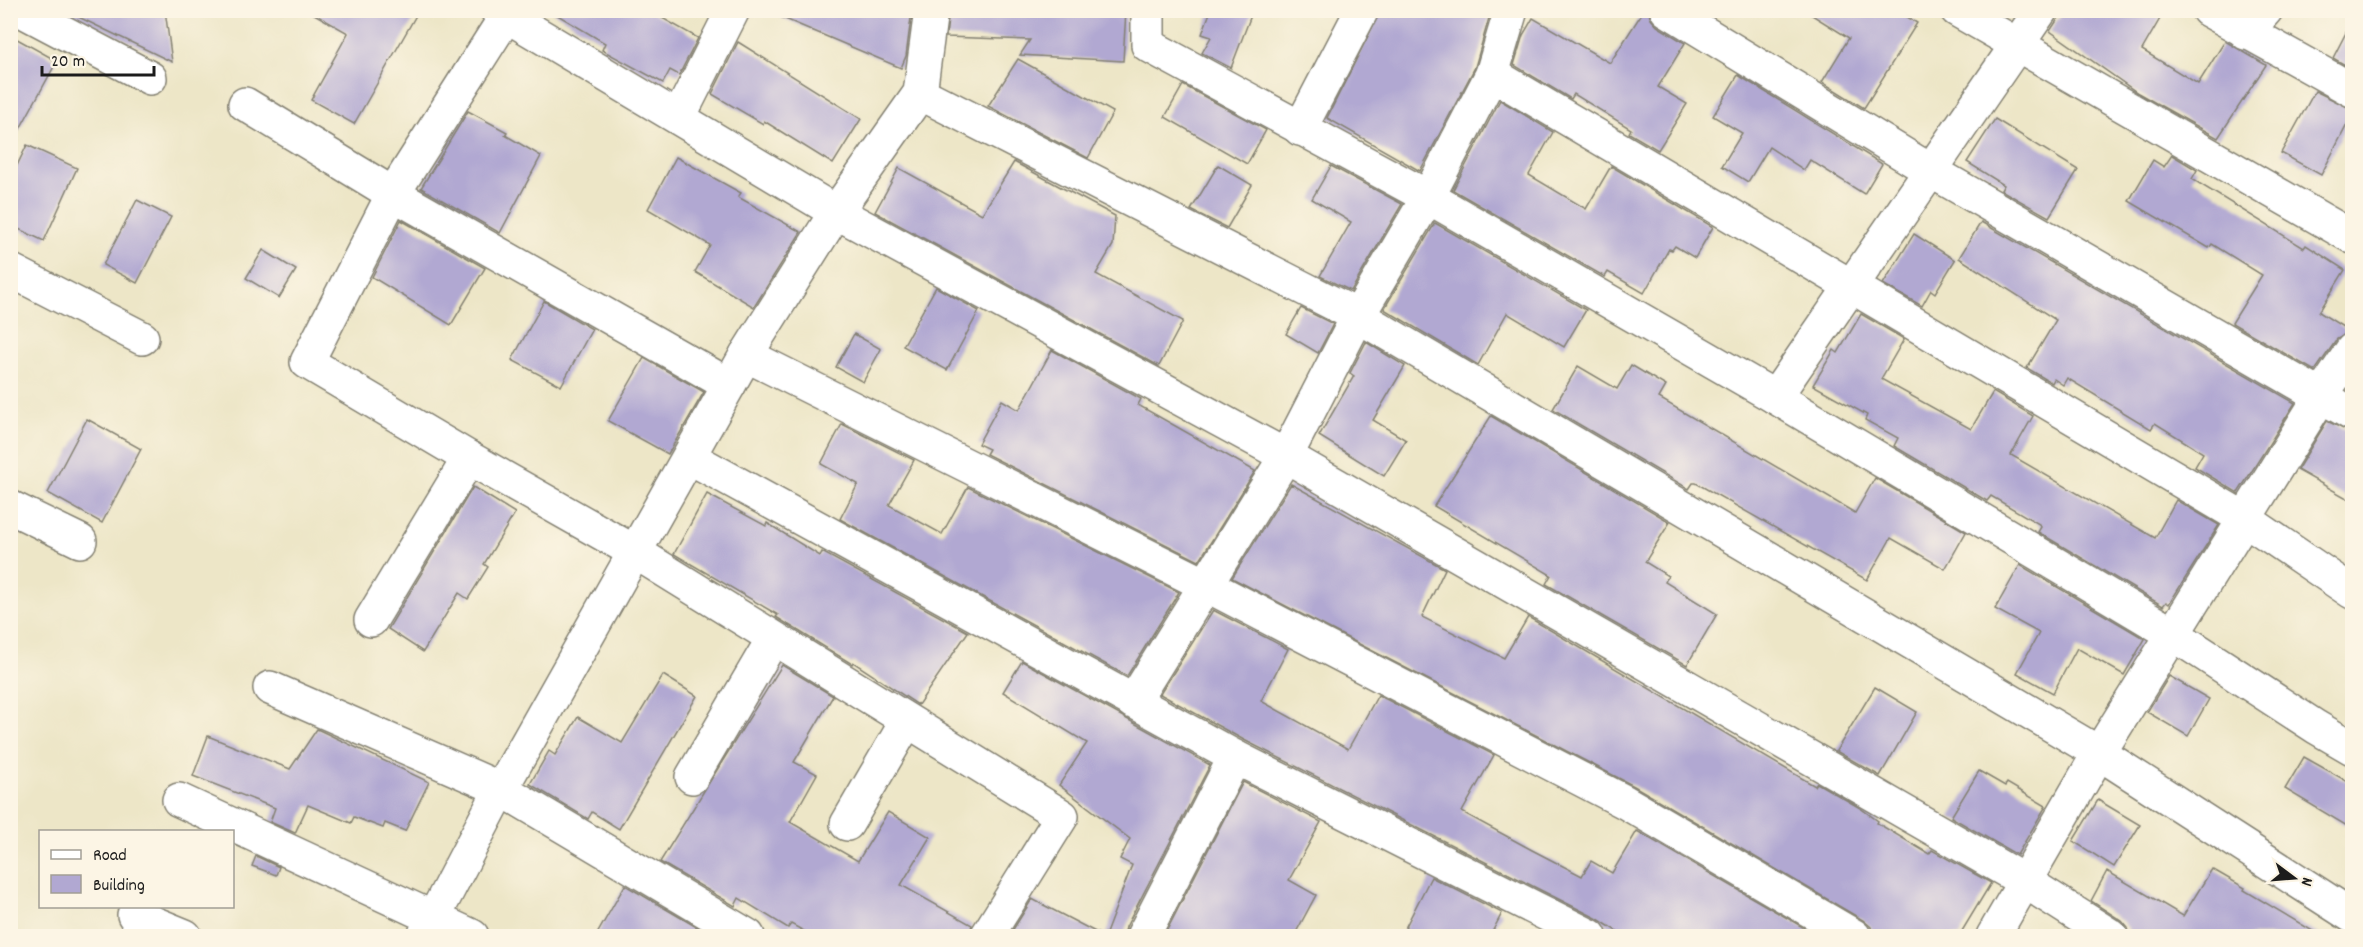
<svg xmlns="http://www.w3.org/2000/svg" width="2363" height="947" viewBox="0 0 2363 947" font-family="Dekko,sans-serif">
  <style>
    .building { fill: #b1a8d2 }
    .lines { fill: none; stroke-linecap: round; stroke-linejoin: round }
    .minor-casing { stroke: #848172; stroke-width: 36 }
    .minor { stroke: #fff; stroke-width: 33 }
  </style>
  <rect width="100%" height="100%" fill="#fcf5e5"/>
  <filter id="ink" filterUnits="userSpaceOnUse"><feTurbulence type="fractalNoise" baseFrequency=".0167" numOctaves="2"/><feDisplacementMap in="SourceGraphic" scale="12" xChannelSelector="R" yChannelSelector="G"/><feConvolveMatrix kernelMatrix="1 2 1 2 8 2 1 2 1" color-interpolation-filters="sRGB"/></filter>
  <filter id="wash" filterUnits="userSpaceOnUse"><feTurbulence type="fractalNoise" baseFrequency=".008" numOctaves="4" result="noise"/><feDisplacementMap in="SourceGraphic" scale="24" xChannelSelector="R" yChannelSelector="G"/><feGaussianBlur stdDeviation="1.35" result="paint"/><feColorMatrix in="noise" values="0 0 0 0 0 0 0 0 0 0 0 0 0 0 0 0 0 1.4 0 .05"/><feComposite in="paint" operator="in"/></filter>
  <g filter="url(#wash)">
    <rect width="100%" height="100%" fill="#ede6c7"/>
    <g id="blocks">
      <!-- building -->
      <g class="building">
        <path d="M64,10H165L172,62Z"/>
        <path d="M307,10H419L354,124L311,100L348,33Z"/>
        <path d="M549,10H648L698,38L679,75L670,70L663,83L602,50L605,43Z"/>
        <path d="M764,10H912L906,56L901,68Z"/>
        <path d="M949,10H1126L1123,61L1020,55L1030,40L946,37Z"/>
        <path d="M1211,10H1253L1231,68L1202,53L1211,37L1202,34Z"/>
        <path d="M1381,10H1477L1489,18L1475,67L1420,171L1327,118Z"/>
        <path d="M1644,10H1648L1651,19L1657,26L1685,43L1658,87L1687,104L1658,150L1629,133L1631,129L1574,94L1571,99L1514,65L1523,35L1533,18L1610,63Z"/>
        <path d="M1804,10H1896L1917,23L1864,108L1822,82L1849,38Z"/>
        <path d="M2064,10H2165L2142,50L2198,84L2225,41L2266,65L2218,138L2138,93L2050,31Z"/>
        <path d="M2352,21V69L2333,58Z"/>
        <path d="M10,35L57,61L10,147Z"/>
        <path d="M738,42L861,119L833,164L764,121L763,124L712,94Z"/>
        <path d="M1018,59L1113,112L1088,158L988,106Z"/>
        <path d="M1738,75L1882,164L1864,194L1810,160L1804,170L1769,147L1748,182L1722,166L1742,133L1713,116Z"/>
        <path d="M1183,85L1266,130L1247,164L1165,117Z"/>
        <path d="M2315,91L2352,109V115L2321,175L2281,153Z"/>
        <path d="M1500,100L1553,132L1529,175L1586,209L1611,166L1713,227L1695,258L1675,246L1672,250L1669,249L1644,293L1608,272L1605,277L1453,190Z"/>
        <path d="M468,111L507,132L505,135L541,156L500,233L421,188Z"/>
        <path d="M1995,119L2078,170L2049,217L2001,190L2004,185L1967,162Z"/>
        <path d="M27,145L77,168L44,241L10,225V180Z"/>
        <path d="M2172,155L2197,170L2192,179L2304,248L2306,245L2345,270L2319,312L2351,332L2337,339L2315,371L2232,323L2262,275L2212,244L2209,248L2129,201L2153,160L2164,167Z"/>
        <path d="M676,157L741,193L738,197L801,232L754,307L695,272L710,245L648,209Z"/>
        <path d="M1014,162L1115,216L1113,245L1096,274L1183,321L1159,366L875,212L899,168L982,214Z"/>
        <path d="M1218,165L1252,185L1227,228L1191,210Z"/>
        <path d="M1331,166L1402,204L1351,291L1320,276L1351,222L1312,199Z"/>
        <path d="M137,200L171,217L137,283L103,265Z"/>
        <path d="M401,220L485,268L451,325L372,277Z"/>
        <path d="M1981,222L2295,403L2238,493L2195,467L2203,453L2155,423L2151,429L2067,378L2063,385L2054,379L2052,383L2027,368L2056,320L1959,258Z"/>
        <path d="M1435,223L1586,310L1564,347L1507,313L1478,365L1384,309Z"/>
        <path d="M1914,234L1955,260L1935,293L1931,290L1922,306L1883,284Z"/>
        <path d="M263,250L296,270L279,298L246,278Z"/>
        <path d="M936,287L979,311L947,370L903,346Z"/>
        <path d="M544,301L592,329L561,386L512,360Z"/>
        <path d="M1301,308L1333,324L1318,353L1286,334Z"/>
        <path d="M1861,314L1904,339L1881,379L1971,429L1993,392L2033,416L2011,455L2155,538L2176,500L2219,525L2169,604L2166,602L2163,606L2038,532L2041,527L2039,524L1991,496L1987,501L1894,446L1898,438L1865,420L1867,415L1813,385L1834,350L1838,353Z"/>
        <path d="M854,334L881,349L863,382L836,367Z"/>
        <path d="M1366,342L1405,366L1373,420L1406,440L1384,476L1319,436L1354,376L1350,373Z"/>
        <path d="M1052,350L1141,399L1138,405L1255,471L1199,561L986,454L989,449L978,444L1002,400L1019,410Z"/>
        <path d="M644,358L704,392L668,454L608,421Z"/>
        <path d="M1631,365L1666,386L1659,398L1855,513L1875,478L1966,532L1945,569L1891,538L1867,580L1696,483H1693L1689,489L1553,409L1578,366L1617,389Z"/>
        <path d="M1491,416L1670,522L1645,562L1668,576L1665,582L1717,614L1687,665L1546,584L1551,575L1434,506Z"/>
        <path d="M87,419L141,449L102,523L48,493Z"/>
        <path d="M2327,421L2352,433V501L2297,470Z"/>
        <path d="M842,424L914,460L889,505L942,534L968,487L1179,592L1127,676L840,519L858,484L821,464Z"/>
        <path d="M1291,484L1445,569L1422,617L1504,658L1528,617L1815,786L1817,783L1860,808L1878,821L1877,823L1929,854L1932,850L1991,883L1959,936H1873L1871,927L1863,920L1634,786L1232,578Z"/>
        <path d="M473,487L515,513L484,564L488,567L468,599L459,593L423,652L388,629Z"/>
        <path d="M707,494L766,526L767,523L820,556L822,552L968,632L918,705L853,662L852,664L776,617L778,615L674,554Z"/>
        <path d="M2020,565L2145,639L2124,675L2077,648L2053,693L2017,673L2039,633L1995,609Z"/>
        <path d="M1213,610L1288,649L1261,701L1348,749L1378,695L1494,755L1462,812L1532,850L1582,876L1591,861L1612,873L1637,831L1818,936H1624L1598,919L1244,740L1160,694Z"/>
        <path d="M1022,661L1210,765L1126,927L1124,936H1105L1132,865L1120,859L1130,839L1059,785L1087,743L1003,692Z"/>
        <path d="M782,665L833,696L794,762L817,774L790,822L858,861L888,812L930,837L901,885L972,925L968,936H813L791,924L788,928L739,898L735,906L660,862Z"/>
        <path d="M663,675L697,696L619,829L592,812L588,819L530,784L549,751L555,755L578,717L622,743Z"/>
        <path d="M2169,676L2209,699L2188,736L2147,712Z"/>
        <path d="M1875,687L1917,712L1880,776L1836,751Z"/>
        <path d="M317,729L429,782L405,831L385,823L383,828L354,817L351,823L308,805L295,833L270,822L275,808L193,776L208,736L290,769Z"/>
        <path d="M2304,757L2352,784V829L2285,789Z"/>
        <path d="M1979,771L2005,786L2007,783L2046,806L2017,855L1951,817Z"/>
        <path d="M1243,782L1321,822L1289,880L1316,895L1294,936H1164Z"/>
        <path d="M2098,800L2140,825L2114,867L2073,841Z"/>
        <path d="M256,856L279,867L276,875L252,866Z"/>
        <path d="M2212,869L2245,888L2244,890L2321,936H2130L2128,928L2122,921L2091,901L2107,871L2183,916Z"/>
        <path d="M1431,877L1502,913L1490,936H1401Z"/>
        <path d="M625,885L712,936H596Z"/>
        <path d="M1032,899L1103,936H1009Z"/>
      </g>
    </g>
  </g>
  <g filter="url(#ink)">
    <use href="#blocks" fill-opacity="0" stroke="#848172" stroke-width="1.5"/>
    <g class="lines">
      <defs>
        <g id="minor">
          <path d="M21,10L150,78"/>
          <path d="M497,10L836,212L1286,456L2026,882L2111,936"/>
          <path d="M510,10L393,194L307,362L469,458L635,552L1062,816L987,936"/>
          <path d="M1148,10V45L1428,197L1775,397L2173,634L2316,727L2352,748"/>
          <path d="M1667,10L1931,171L2352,414"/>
          <path d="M1957,10L2352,237"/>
          <path d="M2208,10L2352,90"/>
          <path d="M2246,33L2266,10"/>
          <path d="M1492,74L2245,519L2352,592"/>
          <path d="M920,93L1358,316L2099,753L2352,916"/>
          <path d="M245,104L393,194L729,385"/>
          <path d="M679,117L733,10"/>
          <path d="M1300,129L1362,10"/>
          <path d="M10,270L142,338"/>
          <path d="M746,355L1206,585L1625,802L1854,936"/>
          <path d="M1775,397L2041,10"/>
          <path d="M689,457L1235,757L1590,936"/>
          <path d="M10,507L80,541"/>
          <path d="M371,620L469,458"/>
          <path d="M270,688L501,789L748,936"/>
          <path d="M1133,702L1286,456L1358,316L1428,197L1492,74L1511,10"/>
          <path d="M692,777L773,639"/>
          <path d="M179,800L472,936"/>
          <path d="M847,824L907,721"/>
          <path d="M134,915L185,936"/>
          <path d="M424,936L501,789L746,355L836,212L920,93L931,10"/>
          <path d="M1143,936L1235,757"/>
          <path d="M1993,936L2099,753L2321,396L2352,350"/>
        </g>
      </defs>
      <!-- minor casing -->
      <use href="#minor" class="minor-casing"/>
      <!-- minor -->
      <use href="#minor" class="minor"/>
    </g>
  </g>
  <!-- margin -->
  <rect width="2363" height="947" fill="none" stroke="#fcf5e5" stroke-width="36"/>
  <!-- legend -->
  <rect x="39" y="830" width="195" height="78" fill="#fcf5e5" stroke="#a29e95" stroke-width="1.5"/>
  <rect x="51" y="850" width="30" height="9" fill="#ffffff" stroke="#a29e95" stroke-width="1.5"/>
  <text x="93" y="860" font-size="18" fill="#1c1c1c">Road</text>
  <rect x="51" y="875" width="30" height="18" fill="#b1a8d2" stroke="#a29e95" stroke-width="1.5"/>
  <text x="93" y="890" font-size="18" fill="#1c1c1c">Building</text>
  <!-- north arrow -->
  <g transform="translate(2294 878) rotate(106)" stroke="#fcf5e5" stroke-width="4.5" paint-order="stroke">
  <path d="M0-4.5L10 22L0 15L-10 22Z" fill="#1c1c1c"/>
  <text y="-9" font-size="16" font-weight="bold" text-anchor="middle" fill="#1c1c1c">N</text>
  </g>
  <!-- scale -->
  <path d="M42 66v9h112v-9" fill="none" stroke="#1c1c1c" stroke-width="3"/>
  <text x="51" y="66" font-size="18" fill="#1c1c1c" stroke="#fcf5e5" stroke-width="4.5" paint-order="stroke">20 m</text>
</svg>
